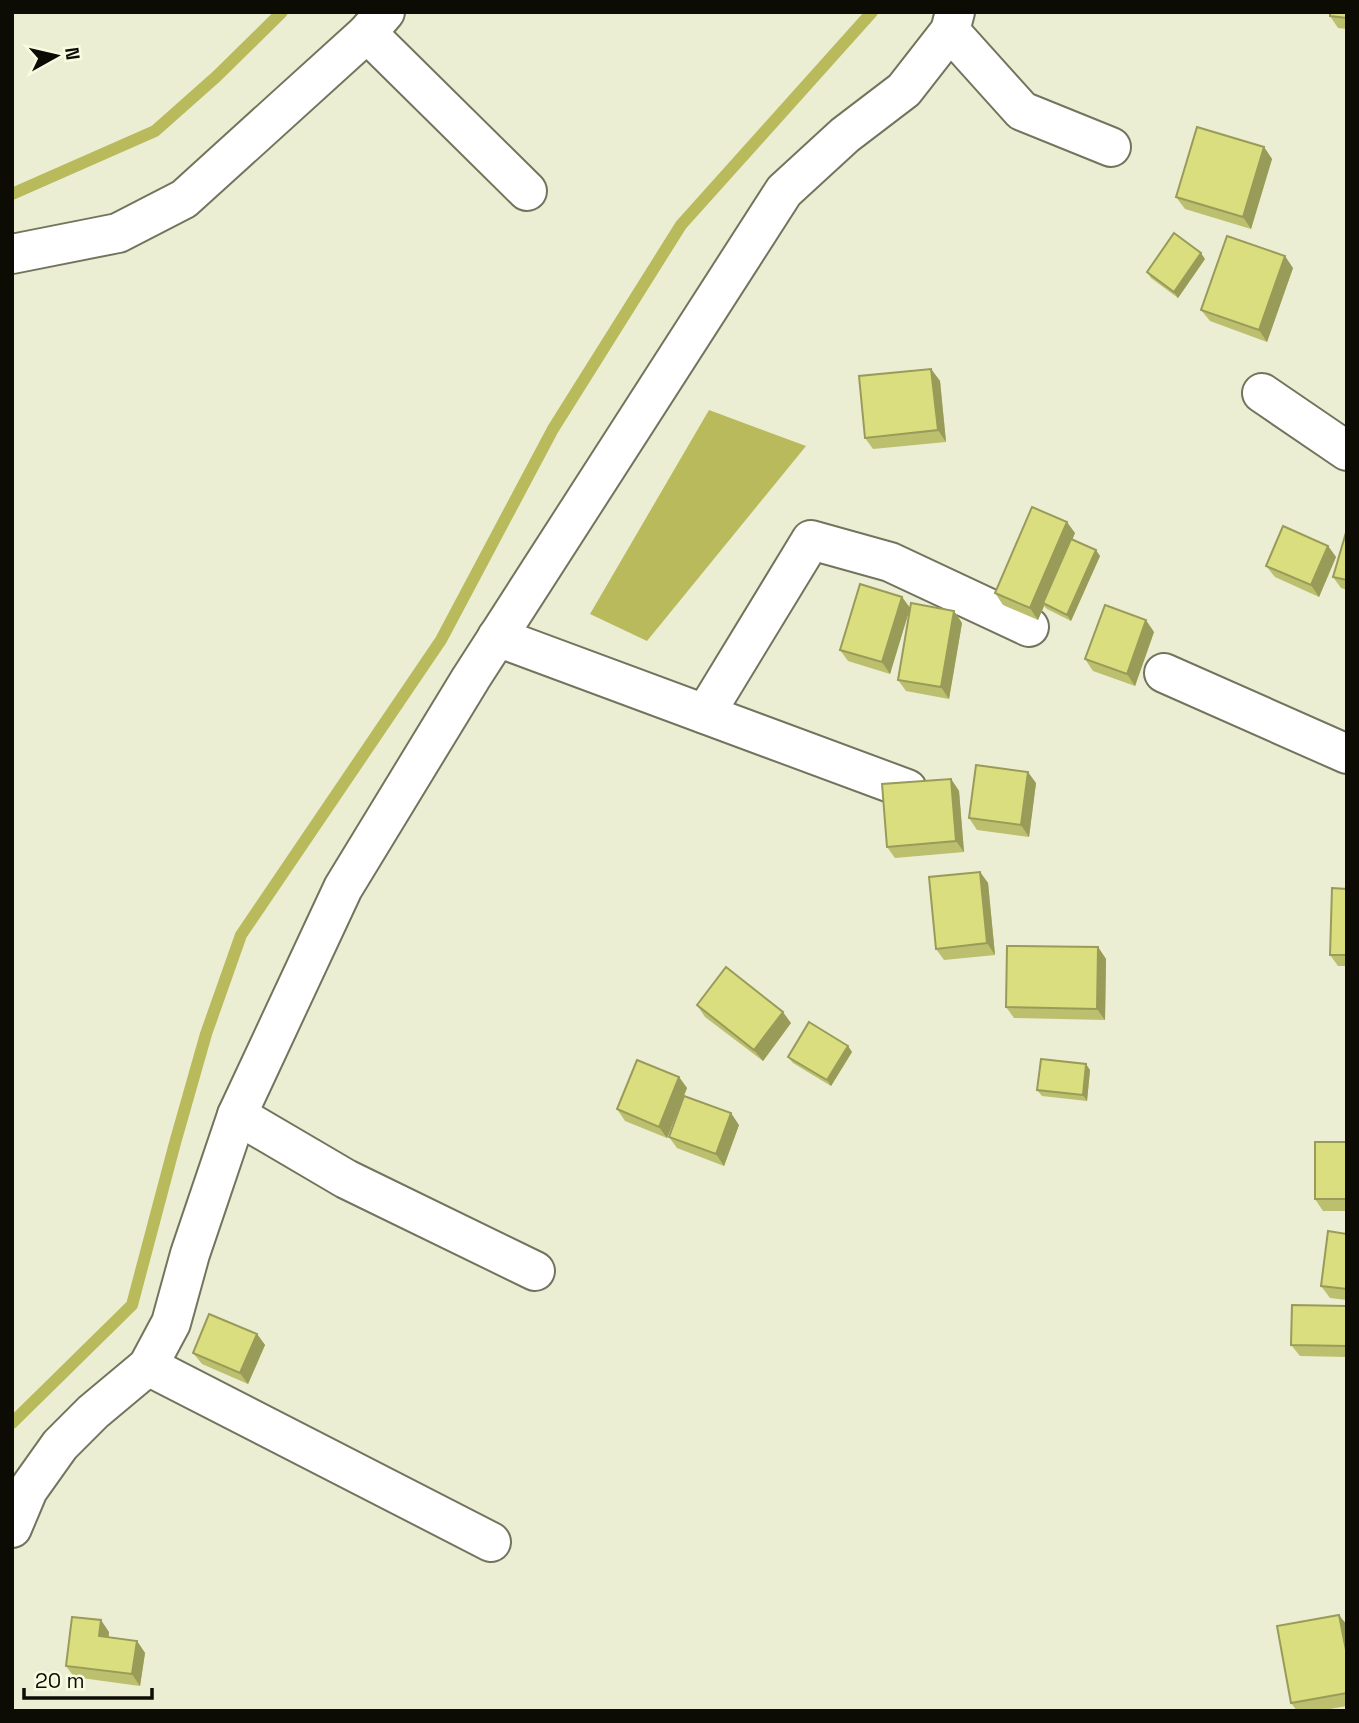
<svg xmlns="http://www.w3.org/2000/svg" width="1359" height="1723" viewBox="0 0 1359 1723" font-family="'Space Grotesk',sans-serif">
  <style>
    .water { fill: #b8ba5c }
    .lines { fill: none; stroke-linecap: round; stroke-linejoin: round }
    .stream { stroke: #b8ba5c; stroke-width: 12 }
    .minor-casing { stroke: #73745d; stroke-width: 42 }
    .minor { stroke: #fff; stroke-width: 38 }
    .wall { fill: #bcbf6d }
    .shaded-wall { fill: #999b59 }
    .building { fill: #dbde7f; stroke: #999b59; stroke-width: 2 }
  </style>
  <rect width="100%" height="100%" fill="#eceed4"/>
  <!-- water -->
  <path class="water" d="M709,410L806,446L647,641L590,614Z"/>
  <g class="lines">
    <!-- stream -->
    <g class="stream">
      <path d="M12,194L155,131L217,76L282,12"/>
      <path d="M12,1423L132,1305L175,1143L206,1034L241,935L441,640L553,429L681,225L872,12"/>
    </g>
    <defs>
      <g id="minor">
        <path d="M950,31L1022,111L1111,147"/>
        <path d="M367,33L527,191"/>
        <path d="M12,254L118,233L184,199L367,33L385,12"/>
        <path d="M1262,393L1347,451"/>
        <path d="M497,637L907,789"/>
        <path d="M1164,673L1347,754"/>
        <path d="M705,714L811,540L890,562L1029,627"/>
        <path d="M237,1115L346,1179L535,1271"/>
        <path d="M148,1366L491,1542"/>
        <path d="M12,1528L28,1490L60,1445L93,1412L148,1366L171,1323L190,1254L237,1115L343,888L471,678L784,191L845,135L904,90L950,31L955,12"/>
      </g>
    </defs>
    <!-- minor casing -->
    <use href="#minor" class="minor-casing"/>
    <!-- minor -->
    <use href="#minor" class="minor"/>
  </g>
  <!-- wall -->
  <g class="wall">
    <path d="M1347,12V29L1338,28L1330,16Z"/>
    <path d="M1264,147L1272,159L1251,229L1185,209L1176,197Z"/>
    <path d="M1205,259L1178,298L1151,278L1147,272Z"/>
    <path d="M1293,268L1267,342L1210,321L1201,310Z"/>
    <path d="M931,369L940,381L946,442L873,449L865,438Z"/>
    <path d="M1347,529V590L1341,588L1333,577Z"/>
    <path d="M1075,533L1072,540L1100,556L1071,621L1047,609L1044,606L1038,620L1003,605L995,593Z"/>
    <path d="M1328,546L1336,557L1319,597L1275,577L1266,566Z"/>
    <path d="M902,597L910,608L890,674L848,661L840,650Z"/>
    <path d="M954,611L962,623L949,699L906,691L898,680Z"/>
    <path d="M1154,632L1135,686L1093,671L1085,659Z"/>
    <path d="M951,779L959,791L964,852L895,858L887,847Z"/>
    <path d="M1036,783L1029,837L977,830L969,818Z"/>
    <path d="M980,872L988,883L995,955L944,960L936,949Z"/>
    <path d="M1347,889V966H1338L1330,955Z"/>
    <path d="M1098,947L1106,959L1105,1020L1014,1018L1006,1007Z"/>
    <path d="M697,1005L791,1023L763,1061L705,1017Z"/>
    <path d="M848,1046L852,1052L831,1086L793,1063L788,1057Z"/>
    <path d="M1090,1070L1087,1101L1042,1096L1037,1090Z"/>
    <path d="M679,1077L687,1088L667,1138L625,1121L617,1109Z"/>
    <path d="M739,1125L724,1166L677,1148L669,1137Z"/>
    <path d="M1347,1142V1211H1323L1315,1199Z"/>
    <path d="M1347,1234V1300L1330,1298L1321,1286Z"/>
    <path d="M1347,1306V1357L1300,1356L1291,1345Z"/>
    <path d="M257,1334L265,1345L248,1384L202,1364L193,1353Z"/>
    <path d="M1347,1625V1706L1319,1711H1297L1291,1703Z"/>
    <path d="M109,1632V1638L137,1641L145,1653L140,1686L74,1677L66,1666Z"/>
  </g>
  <!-- shaded-wall -->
  <g class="shaded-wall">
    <path d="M1264,147L1272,159L1251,229L1243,217Z"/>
    <path d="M1201,253L1205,259L1178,298L1174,292Z"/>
    <path d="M1285,256L1293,268L1267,342L1259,330Z"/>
    <path d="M931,369L940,381L946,442L938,430Z"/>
    <path d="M1067,522L1075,533L1045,604L1043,603L1044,606L1038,620L1030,608Z"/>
    <path d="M1328,546L1336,557L1319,597L1311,585Z"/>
    <path d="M1096,550L1100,556L1071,621L1067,615Z"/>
    <path d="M902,597L910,608L890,674L882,662Z"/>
    <path d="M954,611L962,623L949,699L941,687Z"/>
    <path d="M1146,620L1154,632L1135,686L1127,674Z"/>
    <path d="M1028,772L1036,783L1029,837L1021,825Z"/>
    <path d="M951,779L959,791L964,852L956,841Z"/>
    <path d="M980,872L988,883L995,955L987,943Z"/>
    <path d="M1098,947L1106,959L1105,1020L1097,1009Z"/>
    <path d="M783,1012L791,1023L763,1061L754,1050Z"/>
    <path d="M848,1046L852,1052L831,1086L827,1080Z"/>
    <path d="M1086,1064L1090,1070L1087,1101L1083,1095Z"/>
    <path d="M679,1077L687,1088L667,1138L659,1127Z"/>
    <path d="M731,1113L739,1125L724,1166L716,1154Z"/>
    <path d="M257,1334L265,1345L248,1384L240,1373Z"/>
    <path d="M1339,1615L1347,1625V1655Z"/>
    <path d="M101,1620L109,1632L107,1648L99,1636Z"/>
    <path d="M137,1641L145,1653L140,1686L132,1674Z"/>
  </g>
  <!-- building -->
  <g class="building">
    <path d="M1330,12H1347V18L1330,16Z"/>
    <path d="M1197,127L1264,147L1243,217L1176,197Z"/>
    <path d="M1174,233L1201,253L1174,292L1147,272Z"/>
    <path d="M1227,236L1285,256L1259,330L1201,310Z"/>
    <path d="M931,369L938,430L865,438L859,376Z"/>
    <path d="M1032,507L1067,522L1030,608L995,593Z"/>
    <path d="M1283,526L1328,546L1311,585L1266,566Z"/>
    <path d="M1347,529V580L1333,577Z"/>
    <path d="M1071,539L1096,550L1067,615L1043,603Z"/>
    <path d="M860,584L902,597L882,662L840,650Z"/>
    <path d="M911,603L954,611L941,687L898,680Z"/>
    <path d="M1105,605L1146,620L1127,674L1085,659Z"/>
    <path d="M976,765L1028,772L1021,825L969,818Z"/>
    <path d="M951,779L956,841L887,847L882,784Z"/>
    <path d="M980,872L987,943L936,949L929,877Z"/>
    <path d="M1332,888L1347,889V955H1330Z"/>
    <path d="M1007,946L1098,947L1097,1009L1006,1007Z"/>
    <path d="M726,967L783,1012L754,1050L697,1005Z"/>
    <path d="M809,1022L848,1046L827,1080L788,1057Z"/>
    <path d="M1041,1059L1086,1064L1083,1095L1037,1090Z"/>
    <path d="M637,1060L679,1077L659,1127L617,1109Z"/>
    <path d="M684,1096L731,1113L716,1154L669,1137Z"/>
    <rect x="1315" y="1142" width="32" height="57"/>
    <path d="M1328,1231L1347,1234V1289L1321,1286Z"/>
    <path d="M1292,1305L1347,1306V1346L1291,1345Z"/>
    <path d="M209,1314L257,1334L240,1373L193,1353Z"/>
    <path d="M1339,1615L1347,1655V1693L1291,1703L1277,1626Z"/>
    <path d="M72,1617L101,1620L99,1636L137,1641L132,1674L66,1666Z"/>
  </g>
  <!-- border -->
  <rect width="1359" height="1723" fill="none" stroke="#0c0c05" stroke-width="28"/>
  <!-- north arrow -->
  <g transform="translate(56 56) rotate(82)" stroke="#f9fbe1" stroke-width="5" paint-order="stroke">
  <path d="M0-5L12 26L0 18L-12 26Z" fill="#0c0c05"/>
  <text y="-10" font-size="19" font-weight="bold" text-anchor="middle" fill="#0c0c05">N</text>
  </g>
  <!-- scale -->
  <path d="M24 1688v10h128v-10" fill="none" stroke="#0c0c05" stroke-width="3.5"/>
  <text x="35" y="1688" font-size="21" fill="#0c0c05" stroke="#f9fbe1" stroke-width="5" paint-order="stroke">20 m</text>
</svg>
